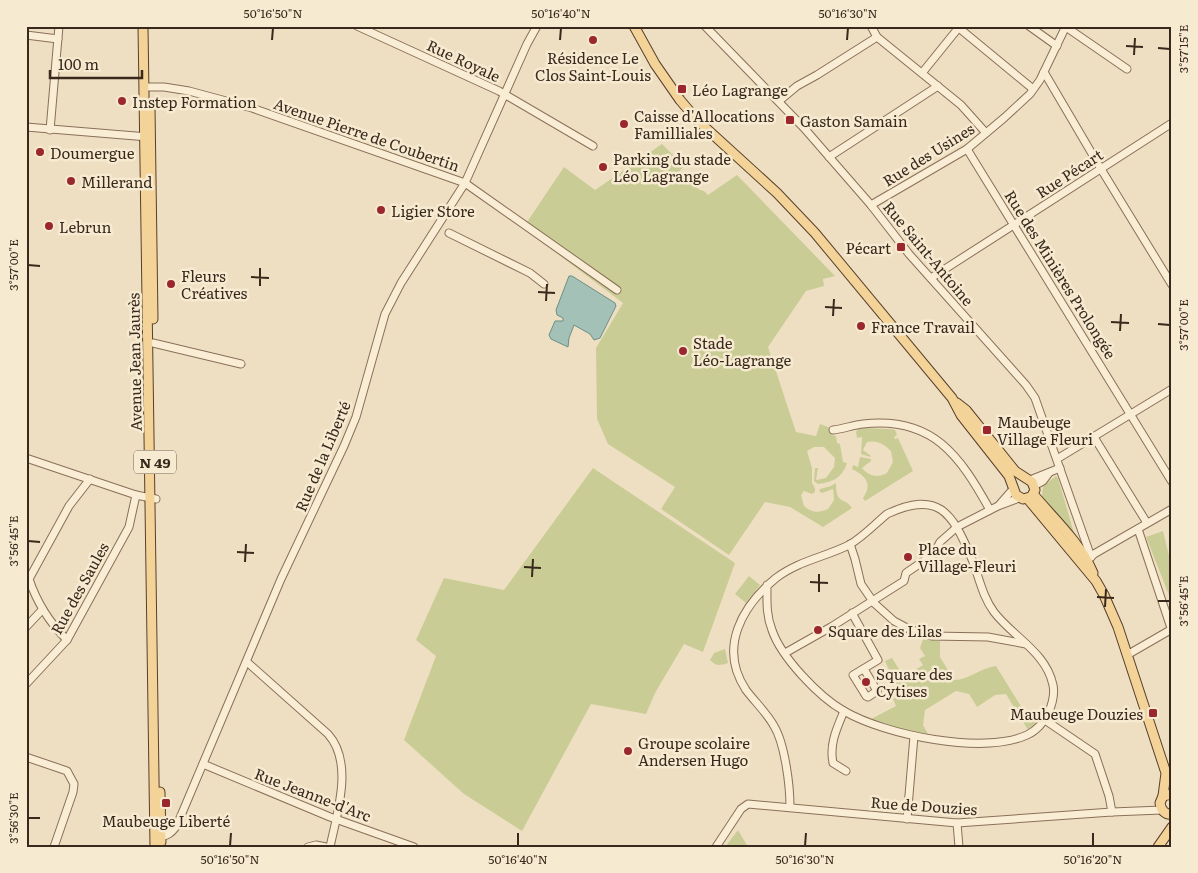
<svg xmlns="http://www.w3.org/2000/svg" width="1198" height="873" viewBox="0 0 1198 873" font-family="Literata,serif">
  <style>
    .green { fill: #c9cd95 }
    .water { fill: #a4c1b8; stroke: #6b9085 }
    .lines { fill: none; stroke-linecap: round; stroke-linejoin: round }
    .minor-casing { stroke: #897058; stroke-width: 9 }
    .major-casing { stroke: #573f2d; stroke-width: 11 }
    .minor { stroke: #faedd5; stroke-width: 7 }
    .major { stroke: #f3d398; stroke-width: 9 }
    .ticks { fill: none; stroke: #39291d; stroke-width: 2 }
    .poi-dot { fill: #9a272d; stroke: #f6ead1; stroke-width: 2 }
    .labels { text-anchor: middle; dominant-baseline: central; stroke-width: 5; stroke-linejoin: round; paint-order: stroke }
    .shield { fill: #f6ead1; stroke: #726353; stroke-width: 1 }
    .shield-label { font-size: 14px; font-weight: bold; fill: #39291d }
    .poi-label { font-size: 15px; fill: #39291d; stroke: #f6ead1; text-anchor: start }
    .street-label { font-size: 15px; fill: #39291d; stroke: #f6ead1 }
    .neatline { fill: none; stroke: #39291d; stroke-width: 2 }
    .ticks-label { font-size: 12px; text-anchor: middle; fill: #39291d }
  </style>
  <rect width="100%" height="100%" fill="#efdfc2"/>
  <!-- green -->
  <g class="green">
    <path d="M662,144L684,166L678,173L700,190L704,191L708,195L737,175L835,276L823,279L824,286L806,291L768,347L796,432L816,436L820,424L831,428L832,435L836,436L837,443L840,444L843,462L847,463C842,478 833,482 818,484L814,481L815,468H818L816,480L826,478L834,467L835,458L824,447H814L807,451L812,468V483L815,488V492L812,494L804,491L801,495L804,506C812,513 818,513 828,509L834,500L833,489L822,493L819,491L820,489L831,486L836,483C836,506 844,496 852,508L823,527L790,507L765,502L729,555L661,509L675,487L608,444L597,419L596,348L623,303L523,228L564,167L595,190Z"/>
    <path d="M862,428L890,429L895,430L897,435L894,437L895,439L898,438L913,471L865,501L863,498C873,484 866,476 852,469L853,465L858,467L860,457L871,459V461L862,468C870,477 878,478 887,473L893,462L891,451C884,444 877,440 867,442L863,450L871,456L870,457L861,454L862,437L857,438L856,432L858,429Z"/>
    <path d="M593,468L735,563L703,652L684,644L655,693L646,714L591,704L522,831L464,794L404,740L436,656L416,640L444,578L504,590Z"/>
    <path d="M1056,476L1058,478L1076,540L1042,496L1043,486Z"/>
    <path d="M1163,531L1172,568L1171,600L1146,537Z"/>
    <path d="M749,576L760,585L746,603L735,594Z"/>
    <path d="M923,639L940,641V657L954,680C969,680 980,668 996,666L1022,708L1034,714L1043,715L1028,730L1006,694L995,695L977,707L969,694L956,691L925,710L923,725L928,734L896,728L871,719L896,706L893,699L901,695L885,661L892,658L904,677L923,665L919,659L925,656L920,648Z"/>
    <path d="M725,649L728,663C719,666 716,666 710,660L714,653Z"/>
    <path d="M738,830L748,847H725Z"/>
  </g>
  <!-- water -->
  <path class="water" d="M569,276H572L615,303L616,306L600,338L594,340L590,334L574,325L569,338L568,347L551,339L549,335L555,321H563V318L557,315L556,310Z"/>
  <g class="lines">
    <defs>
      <g id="minor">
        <path d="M357,26L499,91L593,146"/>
        <path d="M705,26L804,128L871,205L909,254L1026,385L1035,398L1091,557"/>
        <path d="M871,26L877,37L961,105L986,133"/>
        <path d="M1029,26L1057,46"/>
        <path d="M1066,27L1127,69"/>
        <path d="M959,28L1033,89"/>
        <path d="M26,35L58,39"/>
        <path d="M1044,72L1101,169L1172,285"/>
        <path d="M922,73L960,26"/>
        <path d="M144,87H164L189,91L252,108L465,183L617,290"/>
        <path d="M779,101L797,86L817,75L877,37"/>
        <path d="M26,127L148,137"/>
        <path d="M50,130L59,26"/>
        <path d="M967,149L1172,482"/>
        <path d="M829,157L938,86"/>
        <path d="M871,205L967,149L1004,118L1030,94L1040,80L1066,26"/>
        <path d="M449,233L530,273L544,284"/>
        <path d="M931,278L1172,123"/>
        <path d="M153,343L241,364"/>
        <path d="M833,430C843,429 853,425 863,424C933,416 960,456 990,510"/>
        <path d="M1094,437L1147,523"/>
        <path d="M26,458L136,495L156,499"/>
        <path d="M1057,459L1172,389"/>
        <path d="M1030,480L1060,468"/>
        <path d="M1034,486L1043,481L1049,473"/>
        <path d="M1000,504L1014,488"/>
        <path d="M1138,529L1172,631"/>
        <path d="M850,544L855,559L861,584L874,603L894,621L909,629L932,636L988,637L1026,644"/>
        <path d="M1088,560L1094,554L1172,509"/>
        <path d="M767,585C767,601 766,615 772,630C781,657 819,697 844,711C885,735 983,755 1027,735C1036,731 1044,722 1048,714C1052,705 1055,695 1053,685C1046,652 1013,637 994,612C982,596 979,576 971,557C952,512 938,490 887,514C875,524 863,537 849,545C825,557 798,561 776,578C742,606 718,648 746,690C755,702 767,713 774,726C785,744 790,786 790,807"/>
        <path d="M852,613L878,660L853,675L866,696L868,697L877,691L864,669"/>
        <path d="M26,627L42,610"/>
        <path d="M67,640C49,622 37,603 29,579L69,506L90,479"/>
        <path d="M785,653L831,627L904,581L906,573L934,554L940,542L957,527L998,506L1019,498"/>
        <path d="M1127,655L1172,629"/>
        <path d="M247,662L328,734C354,763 337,813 330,847"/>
        <path d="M26,684L67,640L129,527L136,495"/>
        <path d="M844,711C837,728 829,744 833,763L846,771"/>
        <path d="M1045,720L1095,754L1109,796L1112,812"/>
        <path d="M26,757L67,771L74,784L73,792L54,847"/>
        <path d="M203,764L330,817L414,847"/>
        <path d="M907,819L914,736"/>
        <path d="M957,823L959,847"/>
        <path d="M156,837C167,837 172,833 177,825L281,579L344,446L356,417L385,314L401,283L465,183L527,44L537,26"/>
        <path d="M308,847L316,845L326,847"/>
        <path d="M716,847L741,809L748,804L957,823L1112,812L1162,810"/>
      </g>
      <g id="major">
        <path d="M143,26L155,847"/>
        <path d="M634,26L655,64L680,100L697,120L777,193L815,233L952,398L961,415L1009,476L1016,495L1023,499L1031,497L1033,494"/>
        <path d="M150,107L153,319"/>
        <path d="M957,403L966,410L1015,471L1032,482L1035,490L1033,494C1054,519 1080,542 1093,573"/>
        <path d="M1027,498L1096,581L1104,595L1118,627L1166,773L1163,796"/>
        <path d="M160,792L161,842"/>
        <path d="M1172,794L1163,796L1160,803C1161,810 1165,815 1172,814"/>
        <path d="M1158,847L1172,827"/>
      </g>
    </defs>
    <!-- minor casing -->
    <use href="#minor" class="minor-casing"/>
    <!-- major casing -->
    <use href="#major" class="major-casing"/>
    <!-- minor -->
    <use href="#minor" class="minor"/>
    <!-- major -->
    <use href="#major" class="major"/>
  </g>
  <!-- ticks -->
  <path class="ticks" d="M272,40L273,28M560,40L561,28M847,40L848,28M1126,46L1143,47M1158,48L1170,49M1134,55L1135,38M28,265L40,266M251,277L269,278M260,286V268M538,292L555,293M546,301L547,284M825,307L842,308M833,316L834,299M1111,322L1129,323M1158,324L1170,325M1120,331L1121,314M28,541L40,542M237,552L254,553M245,562L246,544M524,567L541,568M532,577L533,559M810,582L828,583M819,592V574M1097,597L1114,598M1158,601H1170M1105,607L1106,589M28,818H40M230,846L231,833M518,846V833M805,846L806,833M1093,846V833"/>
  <!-- markers -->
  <g class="poi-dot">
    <circle cx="593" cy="40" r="5"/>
    <rect x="677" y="84" width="10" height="10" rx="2.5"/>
    <circle cx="122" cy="101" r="5"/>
    <rect x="785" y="115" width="10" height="10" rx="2.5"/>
    <circle cx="624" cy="124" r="5"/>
    <circle cx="40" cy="152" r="5"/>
    <circle cx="603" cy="167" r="5"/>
    <circle cx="71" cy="181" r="5"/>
    <circle cx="381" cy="210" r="5"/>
    <circle cx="49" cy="226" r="5"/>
    <rect x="896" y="242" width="10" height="10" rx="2.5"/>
    <circle cx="171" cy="284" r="5"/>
    <circle cx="861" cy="326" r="5"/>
    <circle cx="683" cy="351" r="5"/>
    <rect x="982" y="425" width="10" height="10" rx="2.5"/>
    <circle cx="908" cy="557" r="5"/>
    <circle cx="818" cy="630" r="5"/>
    <circle cx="866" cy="682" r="5"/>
    <rect x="1148" y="708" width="10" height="10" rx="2.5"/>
    <circle cx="628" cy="751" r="5"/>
    <rect x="161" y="798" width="10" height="10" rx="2.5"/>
  </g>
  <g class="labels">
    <!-- shield labels -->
    <rect class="shield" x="134" y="450.5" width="42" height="23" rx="4"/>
    <g class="shield-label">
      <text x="155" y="462">N 49</text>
    </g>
    <!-- poi labels -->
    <g class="poi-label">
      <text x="593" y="57" text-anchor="middle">Résidence Le<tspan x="593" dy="17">Clos Saint-Louis</tspan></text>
      <text x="692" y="89">Léo Lagrange</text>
      <text x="132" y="101">Instep Formation</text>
      <text x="634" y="115">Caisse d'Allocations<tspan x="634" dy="17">Familliales</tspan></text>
      <text x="800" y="120">Gaston Samain</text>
      <text x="50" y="152">Doumergue</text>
      <text x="613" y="158">Parking du stade<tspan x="613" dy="17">Léo Lagrange</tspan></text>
      <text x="81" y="181">Millerand</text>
      <text x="391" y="210">Ligier Store</text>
      <text x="59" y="226">Lebrun</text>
      <text x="891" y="247" text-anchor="end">Pécart</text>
      <text x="181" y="275">Fleurs<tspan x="181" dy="17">Créatives</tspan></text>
      <text x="871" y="326">France Travail</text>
      <text x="693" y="342">Stade<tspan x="693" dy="17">Léo-Lagrange</tspan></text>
      <text x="997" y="421">Maubeuge<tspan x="997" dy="17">Village Fleuri</tspan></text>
      <text x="918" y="548">Place du<tspan x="918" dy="17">Village-Fleuri</tspan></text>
      <text x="828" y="630">Square des Lilas</text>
      <text x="876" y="673">Square des<tspan x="876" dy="17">Cytises</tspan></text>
      <text x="1143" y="713" text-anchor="end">Maubeuge Douzies</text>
      <text x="638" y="742">Groupe scolaire<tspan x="638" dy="17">Andersen Hugo</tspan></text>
      <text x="166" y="820" text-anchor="middle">Maubeuge Liberté</text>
    </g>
    <!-- street labels -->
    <g class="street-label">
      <text transform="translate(464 60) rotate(25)">Rue Royale</text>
      <text transform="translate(367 134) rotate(19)">Avenue Pierre de Coubertin</text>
      <text transform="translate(928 154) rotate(-32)">Rue des Usines</text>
      <text transform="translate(1069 173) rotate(-33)">Rue Pécart</text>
      <text transform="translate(929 253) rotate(50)">Rue Saint-Antoine</text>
      <text transform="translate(1061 274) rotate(58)">Rue des Minières Prolongée</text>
      <text transform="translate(134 362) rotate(-91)">Avenue Jean Jaurès</text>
      <text transform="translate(322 456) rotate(-67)">Rue de la Liberté</text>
      <text transform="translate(79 588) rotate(-61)">Rue des Saules</text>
      <text transform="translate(313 794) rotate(21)">Rue Jeanne-d'Arc</text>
      <text transform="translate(924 805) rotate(4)">Rue de Douzies</text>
    </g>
  </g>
  <!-- border -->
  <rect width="1198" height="873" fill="none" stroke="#f6ead1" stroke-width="55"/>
  <!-- scale -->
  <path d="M50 70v8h92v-8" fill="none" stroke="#39291d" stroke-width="2.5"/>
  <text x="58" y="70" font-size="15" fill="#39291d" stroke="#f6ead1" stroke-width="4" paint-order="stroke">100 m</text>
  <rect x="28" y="28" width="1142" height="818" class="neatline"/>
  <g class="ticks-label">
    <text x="273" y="18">50°16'50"N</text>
    <text x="561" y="18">50°16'40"N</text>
    <text x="848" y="18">50°16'30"N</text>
    <text transform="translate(1184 49) rotate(-90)" y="4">3°57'15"E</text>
    <text transform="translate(14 265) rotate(-90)" y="4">3°57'00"E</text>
    <text transform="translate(1184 325) rotate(-90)" y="4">3°57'00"E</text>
    <text transform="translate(14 541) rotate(-90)" y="4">3°56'45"E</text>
    <text transform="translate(1184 601) rotate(-90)" y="4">3°56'45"E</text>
    <text transform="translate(14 818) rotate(-90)" y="4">3°56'30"E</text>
    <text x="230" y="864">50°16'50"N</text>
    <text x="518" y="864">50°16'40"N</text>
    <text x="805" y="864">50°16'30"N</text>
    <text x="1093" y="864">50°16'20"N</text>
  </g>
</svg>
